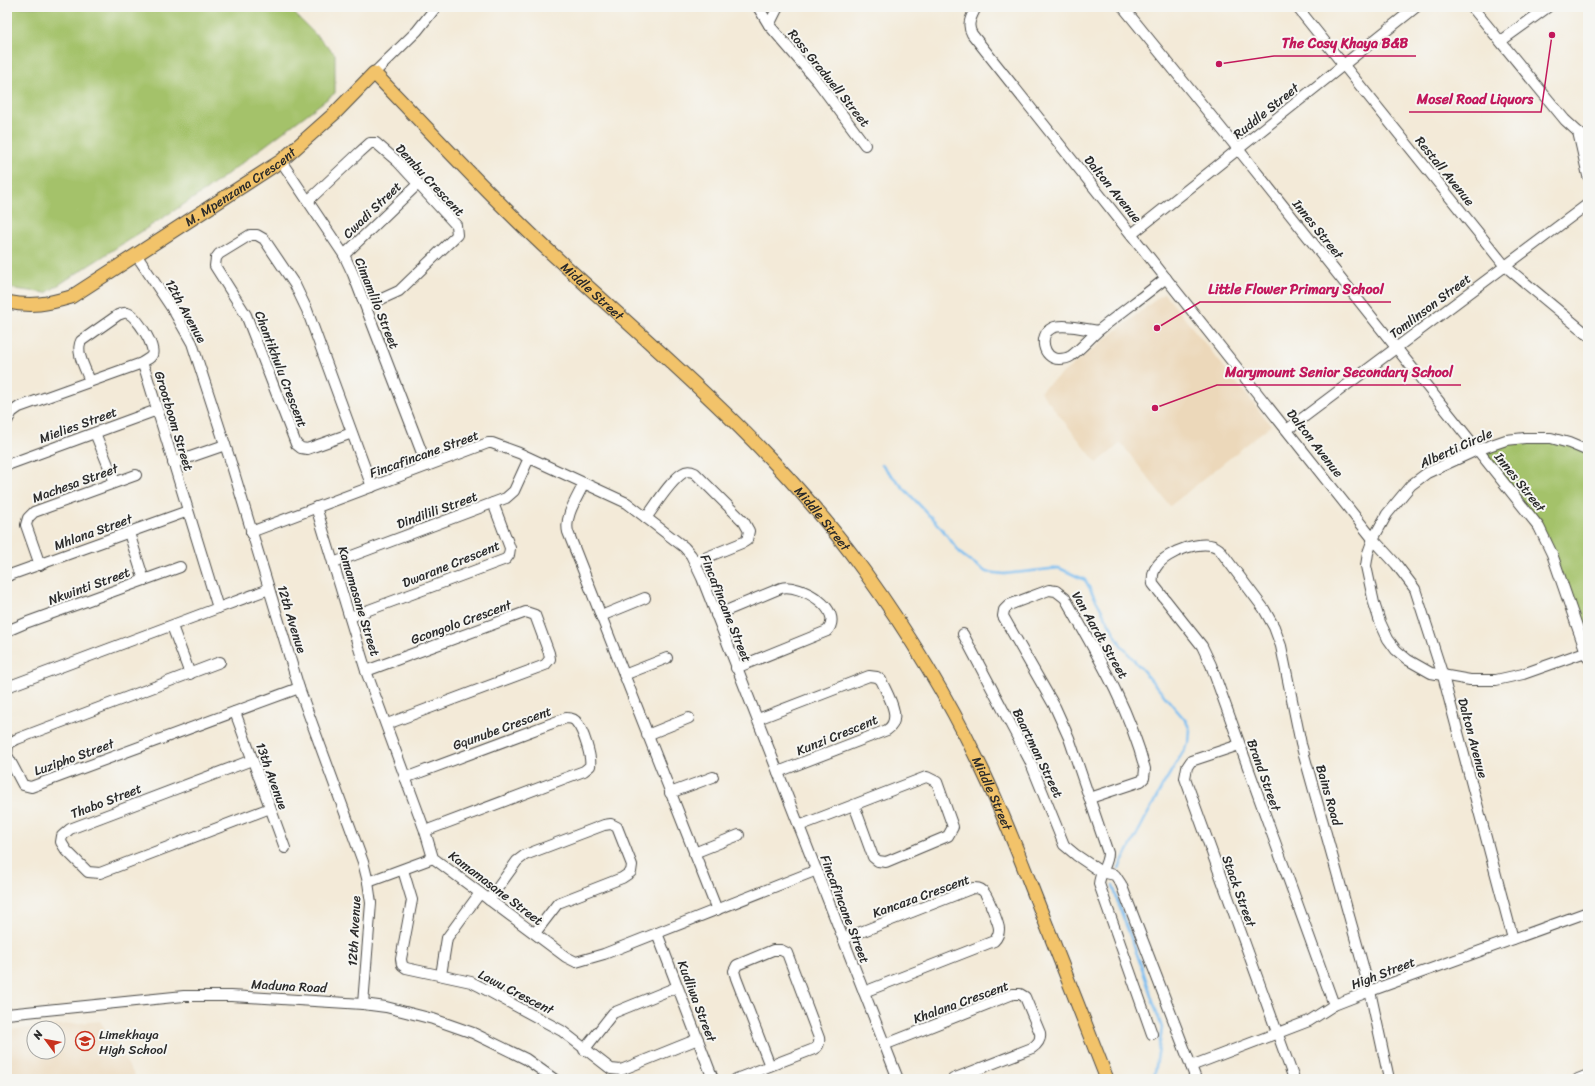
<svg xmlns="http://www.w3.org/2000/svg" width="1595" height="1086" viewBox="0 0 1595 1086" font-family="Sriracha,sans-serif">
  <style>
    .built { fill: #ecd8ba; fill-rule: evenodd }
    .green { fill: #a4c26a; stroke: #68764a }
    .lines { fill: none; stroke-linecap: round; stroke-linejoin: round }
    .stream { stroke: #7bbef1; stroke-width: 2.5 }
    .minor-casing { stroke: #494845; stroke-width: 12 }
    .major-casing { stroke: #494845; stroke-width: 15 }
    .minor { stroke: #fff; stroke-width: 10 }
    .major { stroke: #f2c36a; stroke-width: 13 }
    .labels { text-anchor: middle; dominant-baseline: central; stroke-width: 4; stroke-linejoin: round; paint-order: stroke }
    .street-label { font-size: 13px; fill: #2b2b2b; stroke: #f6f6f2 }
    .poi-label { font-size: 13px; fill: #2b2b2b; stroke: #f6f6f2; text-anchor: start }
    .leader { fill: none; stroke: #c2185b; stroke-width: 1.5 }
    .callout-dot { fill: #c2185b; stroke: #f6f6f2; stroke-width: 1.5 }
    .callout-label { font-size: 14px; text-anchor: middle; font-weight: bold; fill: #c2185b; stroke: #f6f6f2; stroke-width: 4; stroke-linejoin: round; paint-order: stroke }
  </style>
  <rect width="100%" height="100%" fill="#f6f6f2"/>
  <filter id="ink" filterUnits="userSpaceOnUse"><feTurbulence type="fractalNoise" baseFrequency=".025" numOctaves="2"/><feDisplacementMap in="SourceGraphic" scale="8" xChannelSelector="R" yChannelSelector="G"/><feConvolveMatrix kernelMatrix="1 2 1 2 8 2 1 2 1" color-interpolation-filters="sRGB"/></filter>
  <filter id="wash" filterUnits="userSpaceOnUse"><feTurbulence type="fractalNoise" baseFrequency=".012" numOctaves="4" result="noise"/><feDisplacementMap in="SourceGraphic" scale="16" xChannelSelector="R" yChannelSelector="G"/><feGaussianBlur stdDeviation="0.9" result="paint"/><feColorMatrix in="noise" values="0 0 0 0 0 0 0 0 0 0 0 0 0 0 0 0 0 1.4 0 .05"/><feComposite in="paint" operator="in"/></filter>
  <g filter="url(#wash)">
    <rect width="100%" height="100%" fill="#f3ead8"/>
    <!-- built -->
    <g class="built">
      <path d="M1164,293L1271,425L1170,506L1121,443L1097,463L1040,391Z"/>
      <path d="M100,1021L137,1079H7V1030ZM34,1028H58V1052H34Z"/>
    </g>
    <!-- green -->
    <g class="green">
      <path d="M7,7H288L335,54V93L206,190L46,293L7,288Z"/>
      <path d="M1551,439L1588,448V653L1547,536L1479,450L1512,441Z"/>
    </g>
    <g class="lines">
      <!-- stream -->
      <g class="stream">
        <path d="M882,465L942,529L962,555L986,572L1004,574L1059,568L1085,580L1121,645L1186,721L1190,730L1189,742L1163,785L1119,868"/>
        <path d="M1113,885L1118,903L1141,965L1162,1028L1154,1079"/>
      </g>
    </g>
  </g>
  <g filter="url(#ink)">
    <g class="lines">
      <defs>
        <g id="minor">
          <path d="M758,7L769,25L818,82L865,145"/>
          <path d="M976,7C972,16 966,24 972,34L1373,539L1396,564L1415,589L1443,676L1513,939"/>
          <path d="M1123,7L1238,149L1539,527L1552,554L1588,658"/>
          <path d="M1297,7L1505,266L1588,335"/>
          <path d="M1472,7L1565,120L1578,132L1588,139"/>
          <path d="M769,25L778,7"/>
          <path d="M1501,41L1548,7"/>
          <path d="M374,73L417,31L436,7"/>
          <path d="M1578,132L1588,176"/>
          <path d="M281,161L344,255L353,274L427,466"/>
          <path d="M308,201L360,152L370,143H376L398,162L456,225L457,235L399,291L366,306"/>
          <path d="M1132,234L1416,7"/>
          <path d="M344,255L418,184"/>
          <path d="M137,256L175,313L192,343L232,466L299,688L363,862L368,882L371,903L363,1004"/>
          <path d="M1098,331C1086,329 1063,323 1052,328C1038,335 1043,359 1059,359C1063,359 1068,358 1071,356C1081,349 1089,339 1098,331C1120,313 1144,296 1166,278"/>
          <path d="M7,421L12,412L19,407L142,363C145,360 150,359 152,355C156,346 136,315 127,313C124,312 121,314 118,315L81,341C75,352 86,370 90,381"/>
          <path d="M1288,429L1588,204"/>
          <path d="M95,433L115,482"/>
          <path d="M352,433L307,449L301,448L296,444L246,315L215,266L216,258L219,254L250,235H257L264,239L295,285L307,310L372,487"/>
          <path d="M1588,451L1569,443L1551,438H1525L1506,440L1477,450L1427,473L1411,485L1387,514L1373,539L1368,553L1366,566L1374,603L1380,622L1388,639L1396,650L1408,660L1431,673L1470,680H1496L1523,674L1588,651"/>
          <path d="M173,463L225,445"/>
          <path d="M7,465L157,410"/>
          <path d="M584,483C578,497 564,516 568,532L717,910"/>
          <path d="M316,507L366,671L425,831L433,858L566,957L576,962L604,954L817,870"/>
          <path d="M646,518C656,505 669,482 683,473C687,470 691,471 695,473L744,522L749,531L747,540L744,542L695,562"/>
          <path d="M251,532L488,443H492L519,453L627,503L684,547L691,555L702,578L898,1079"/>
          <path d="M129,533L144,580"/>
          <path d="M333,563L506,498L514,491L529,458"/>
          <path d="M40,565L26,525L28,518L34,512L136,475"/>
          <path d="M7,576L188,511"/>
          <path d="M218,608L269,589"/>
          <path d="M716,615L781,588C800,583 846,610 827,631L736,668"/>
          <path d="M601,616L645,598"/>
          <path d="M350,617L506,559L509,555L510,548L493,503"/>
          <path d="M172,626L190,674"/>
          <path d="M7,631L28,622L180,567"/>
          <path d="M963,634L1030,761L1064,845L1076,855L1101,872L1115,875L1121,884L1196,1079"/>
          <path d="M220,662L17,739L8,744L7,755L23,785L31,787L299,688"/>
          <path d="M366,671L526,612L535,615L549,653L550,659L545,665L387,724"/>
          <path d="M624,675L667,658"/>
          <path d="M7,687L218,608L146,373L142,363"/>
          <path d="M235,712L285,848"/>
          <path d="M758,719L869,676L877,677L881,680C887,694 904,719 887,730L778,772"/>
          <path d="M647,735L689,718"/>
          <path d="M1239,745L1191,761L1187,767L1185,778L1294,1079"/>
          <path d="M252,760L70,829L62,836L61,842L66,850L88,872L100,873L270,808"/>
          <path d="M405,778L566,718C570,718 575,719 577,723C583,730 592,757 590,766L584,771L425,831"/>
          <path d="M670,793L713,777"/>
          <path d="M1090,798L1141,781L1144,778L1145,769C1129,707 1096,653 1065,598L1056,591L1049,590L1009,605L1004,610L1003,616L1055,707L1069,738L1108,853C1108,864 1100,872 1099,884L1152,1034"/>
          <path d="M799,826L926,777H927L937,782L953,827L948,836L886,862L878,861L873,857L854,805"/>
          <path d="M694,853L739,835"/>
          <path d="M403,870L412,900L401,959L402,965L406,968L471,982L481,987L562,1031L611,1069L621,1070L698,1039"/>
          <path d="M368,882L433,858"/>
          <path d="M489,900L517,861L525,855L604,825L611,824L617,827L632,865L631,872L622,878L558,903L535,933"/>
          <path d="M657,933L713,1079"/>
          <path d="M843,939L973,888C977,888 980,888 983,891C987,894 999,924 999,929C999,934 997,938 994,941L864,992"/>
          <path d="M441,975L447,938L480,893"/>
          <path d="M1334,1005L1211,665L1202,646L1153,584C1152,577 1153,571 1157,566C1166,552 1205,537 1219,549L1264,609L1274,627L1281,646L1301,744L1370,991L1389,1079"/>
          <path d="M7,1014L184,996H231L363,1004L386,1007L433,1019L473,1033L526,1059L554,1079"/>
          <path d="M884,1045L1013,994H1020L1025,997L1040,1033C1041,1040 1038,1044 1032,1048L953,1079"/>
          <path d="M584,1050L613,1013L677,987"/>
          <path d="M1191,1066L1309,1021L1334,1005L1370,991L1588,912"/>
          <path d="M736,1079L814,1049C818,1047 820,1043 819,1038L787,953L781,950H773L737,965L734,971L736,978L770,1066"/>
          <path d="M1578,1079L1588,1075"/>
        </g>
        <g id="major">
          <path id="s1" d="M7,302C32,307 47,304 71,297L281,161L335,113L374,73C436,137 496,203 562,263C669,361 779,452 864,571C907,631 946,694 978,761C1000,805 1017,850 1035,896C1059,957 1083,1018 1107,1079"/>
        </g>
      </defs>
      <!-- minor casing -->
      <use href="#minor" class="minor-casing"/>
      <!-- major casing -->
      <use href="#major" class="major-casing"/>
      <!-- minor -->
      <use href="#minor" class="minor"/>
      <!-- major -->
      <use href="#major" class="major"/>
    </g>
  </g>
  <!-- icons -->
  <defs>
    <symbol id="school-ring" viewBox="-11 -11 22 22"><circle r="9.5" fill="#f6f6f2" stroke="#c8321e" stroke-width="1.5"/><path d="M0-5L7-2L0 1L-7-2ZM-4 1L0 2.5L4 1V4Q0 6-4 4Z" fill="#c8321e"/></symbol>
  </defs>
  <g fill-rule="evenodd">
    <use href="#school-ring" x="74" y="1030" width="22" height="22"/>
  </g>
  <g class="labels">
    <!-- street labels -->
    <g class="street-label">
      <text transform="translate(829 78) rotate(51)">Ross Gradwell Street</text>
      <text transform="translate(1266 111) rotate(-39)">Ruddle Street</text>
      <text transform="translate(1445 171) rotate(51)">Restall Avenue</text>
      <text transform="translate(430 180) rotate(47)">Dembu Crescent</text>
      <text stroke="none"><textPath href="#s1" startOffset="267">M. Mpenzana Crescent</textPath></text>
      <text transform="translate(1113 189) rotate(51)">Dalton Avenue</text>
      <text transform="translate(372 210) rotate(-44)">Cwadi Street</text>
      <text transform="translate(1318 229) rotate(51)">Innes Street</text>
      <text stroke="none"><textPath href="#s1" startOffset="752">Middle Street</textPath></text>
      <text transform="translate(377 303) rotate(68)">Cimamlilo Street</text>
      <text transform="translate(1430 306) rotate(-37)">Tomlinson Street</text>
      <text transform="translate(186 311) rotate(61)">12th Avenue</text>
      <text transform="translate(281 369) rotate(69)">Chantikhulu Crescent</text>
      <text transform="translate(174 421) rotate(73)">Grootboom Street</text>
      <text transform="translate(78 425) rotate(-20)">Mielies Street</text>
      <text transform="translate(1315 443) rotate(52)">Dalton Avenue</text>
      <text transform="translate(1456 448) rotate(-24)">Alberti Circle</text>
      <text transform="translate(424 454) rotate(-20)">Fincafincane Street</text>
      <text transform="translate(1520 482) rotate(51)">Innes Street</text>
      <text transform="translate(75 483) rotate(-20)">Machesa Street</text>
      <text transform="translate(437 510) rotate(-20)">Dindilili Street</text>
      <text stroke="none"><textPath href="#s1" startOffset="1076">Middle Street</textPath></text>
      <text transform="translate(93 532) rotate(-20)">Mhlana Street</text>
      <text transform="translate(451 564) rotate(-22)">Dwarane Crescent</text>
      <text transform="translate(89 586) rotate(-20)">Nkwinti Street</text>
      <text transform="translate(359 601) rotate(73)">Kamamasane Street</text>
      <text transform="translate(726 608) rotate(68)">Fincafincane Street</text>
      <text transform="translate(292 619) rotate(73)">12th Avenue</text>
      <text transform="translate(461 622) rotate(-20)">Gcongolo Crescent</text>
      <text transform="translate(1100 635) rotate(60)">Van Aardt Street</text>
      <text transform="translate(502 728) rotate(-20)">Gqunube Crescent</text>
      <text transform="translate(837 735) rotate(-22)">Kunzi Crescent</text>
      <text transform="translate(1473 738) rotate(75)">Dalton Avenue</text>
      <text transform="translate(1038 753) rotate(64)">Baartman Street</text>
      <text transform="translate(74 757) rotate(-20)">Luzipho Street</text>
      <text transform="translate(1264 775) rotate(70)">Brand Street</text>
      <text transform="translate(272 776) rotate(70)">13th Avenue</text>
      <text stroke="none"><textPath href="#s1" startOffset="1400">Middle Street</textPath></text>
      <text transform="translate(1329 795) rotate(74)">Bains Road</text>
      <text transform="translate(106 801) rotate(-21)">Thabo Street</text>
      <text transform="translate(496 888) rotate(37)">Kamamasane Street</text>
      <text transform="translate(1239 891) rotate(70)">Stack Street</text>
      <text transform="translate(921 896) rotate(-20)">Kancaza Crescent</text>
      <text transform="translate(845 909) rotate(69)">Fincafincane Street</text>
      <text transform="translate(354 931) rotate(-87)">12th Avenue</text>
      <text transform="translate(1383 973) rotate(-21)">High Street</text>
      <text transform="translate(289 986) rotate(3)">Maduna Road</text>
      <text transform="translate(516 992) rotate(27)">Lawu Crescent</text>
      <text transform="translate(697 1001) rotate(69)">Kudliwa Street</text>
      <text transform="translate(961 1002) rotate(-20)">Khalana Crescent</text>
    </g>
    <!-- poi labels -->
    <g class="poi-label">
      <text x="99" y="1034">Limekhaya<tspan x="99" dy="15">High School</tspan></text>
    </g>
  </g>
  <!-- callouts -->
  <path class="leader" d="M1219 64L1274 56H1416M1552 35L1541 112H1409M1157 328L1200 302H1391M1155 408L1217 385H1461"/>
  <g class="callout-dot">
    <circle cx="1219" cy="64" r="4"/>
    <circle cx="1552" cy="35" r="4"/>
    <circle cx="1157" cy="328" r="4"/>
    <circle cx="1155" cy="408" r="4"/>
  </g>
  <g class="callout-label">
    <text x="1345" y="48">The Cosy Khaya B&amp;B</text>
    <text x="1475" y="104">Mosel Road Liquors</text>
    <text x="1296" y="294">Little Flower Primary School</text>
    <text x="1339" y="377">Marymount Senior Secondary School</text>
  </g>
  <!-- margin -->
  <rect width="1595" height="1086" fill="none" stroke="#f6f6f2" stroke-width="24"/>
  <!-- north arrow -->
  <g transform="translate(46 1040) rotate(302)"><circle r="19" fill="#f6f6f2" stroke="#a5a5a2"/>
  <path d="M0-3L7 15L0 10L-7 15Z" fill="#c8321e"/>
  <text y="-6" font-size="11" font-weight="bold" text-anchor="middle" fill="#2b2b2b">N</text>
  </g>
</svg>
